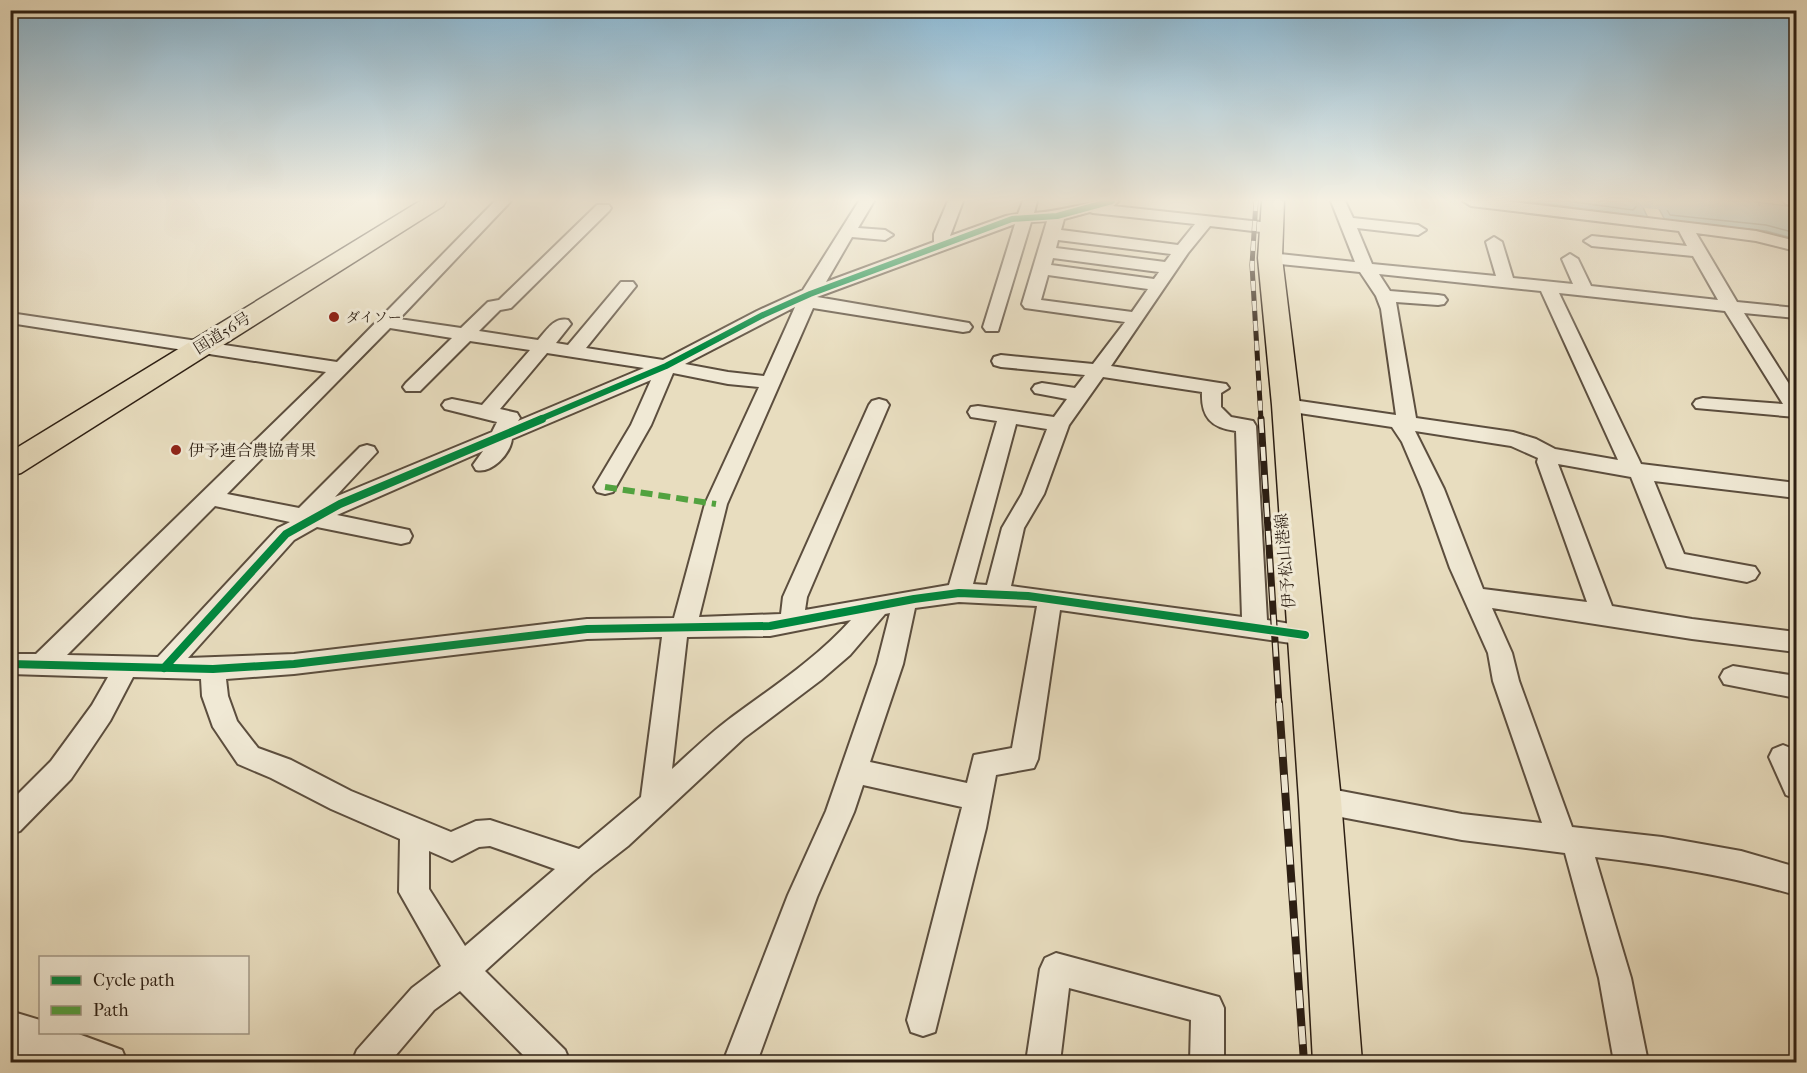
<svg xmlns="http://www.w3.org/2000/svg" width="1807" height="1073" viewBox="0 0 1807 1073" font-family="'IM FELL French Canon','Noto Serif JP',serif">
  <style>
    .water { fill: #98bbb7; stroke: #6d7d75; stroke-width: 1.5 }
    .lines { fill: none; stroke-linecap: round; stroke-linejoin: round }
    .shore { stroke: #626d65; stroke-width: 1.5 }
    .river { fill: #98bbb7; fill-rule: evenodd }
    .minor-casing { stroke: #5c4e3e; stroke-width: 4 }
    .primary-casing { stroke: #2d1f13; stroke-width: 3 }
    .trunk-casing { stroke: #2d1f13; stroke-width: 3 }
    .minor { fill: #f0e9d5; fill-rule: evenodd }
    .primary { fill: #e8ddbf; fill-rule: evenodd }
    .trunk { fill: #e8ddbf; fill-rule: evenodd }
    .rail-far2-casing { stroke: #2d1f13; stroke-width: 5 }
    .rail-far1-casing { stroke: #2d1f13; stroke-width: 7 }
    .rail-casing { stroke: #2d1f13; stroke-width: 8 }
    .rail-far2 { stroke: #f0e9d5; stroke-width: 4; stroke-dasharray: 10; stroke-linecap: butt }
    .rail-far1 { stroke: #f0e9d5; stroke-width: 4.5; stroke-dasharray: 14; stroke-linecap: butt }
    .rail { stroke: #f0e9d5; stroke-width: 6; stroke-dasharray: 18; stroke-linecap: butt }
    .quiet { stroke: #52a23f; stroke-width: 6; stroke-dasharray: 12 6; stroke-linecap: butt }
    .cycleway-far1-casing { stroke: #f0e9d5; stroke-width: 9 }
    .cycleway-casing { stroke: #f0e9d5; stroke-width: 11 }
    .cycleway-far1 { stroke: #00873e; stroke-width: 6 }
    .cycleway { stroke: #00873e; stroke-width: 8 }
    .poi-dot { fill: #8f2418; stroke: #f0e9d5; stroke-width: 2 }
    .labels { text-anchor: middle; dominant-baseline: central; stroke-width: 6; stroke-linejoin: round; paint-order: stroke }
    .far-poi-label { font-size: 14px; fill: #2d1f13; stroke: #f0e9d5; text-anchor: start }
    .street-label { font-size: 16px; fill: #2d1f13; stroke: #f0e9d5 }
    .poi-label { font-size: 16px; fill: #2d1f13; stroke: #f0e9d5; text-anchor: start }
  </style>
  <rect width="100%" height="100%" fill="#e8ddbf"/>
  <filter id="stains"><feTurbulence type="fractalNoise" baseFrequency=".00333" numOctaves="4"/><feColorMatrix values="0 0 0 0 .2 0 0 0 0 .09 0 0 0 0 .02 0 0 0 .5 -.17"/></filter>
  <radialGradient id="worn" r=".72"><stop offset=".6" stop-color="#630" stop-opacity="0"/><stop offset="1" stop-color="#630" stop-opacity=".3"/></radialGradient>
  <!-- water -->
  <g class="water">
    <path d="M1523,201H1640L1648,218L1533,202Z"/>
    <path d="M1655,201H1748L1796,207V239L1766,231L1665,220L1658,207L1661,206L1657,205Z"/>
  </g>
  <g class="lines">
    <!-- shore -->
    <g class="shore">
      <path d="M1567,201L1633,210L1636,207L1635,201"/>
      <path d="M1662,201L1670,215L1766,225L1796,233"/>
      <path d="M1671,201L1675,208L1759,217L1762,214L1758,201"/>
      <path d="M1687,201L1746,206L1749,201"/>
    </g>
    <!-- river -->
    <path class="river" d="M1632,201H1726L1747,203L1796,215V229L1747,217L1644,208L1635,206Z"/>
    <defs>
      <g id="minor">
        <path d="M495,201H511L399,319L461,328L488,302L499,300L597,205H609L611,208L609,211L511,308L500,310L479,331L538,340C547,330 554,317 568,320L571,324L556,343L568,345L621,282H633L636,286L586,348L663,360L757,311L803,290L859,201H874L858,228L885,230L893,235L885,240L852,237L826,282L934,242V234L948,201H963L950,236L1006,216L1018,214L1023,201H1037L1034,213C1065,211 1088,201 1119,201L1113,206L1270,223L1278,228L1270,233L1210,226L1188,253L1111,366L1226,384L1229,388L1221,393V407L1231,417L1253,421L1256,426L1267,620L1314,628L1317,635L1314,642L1305,645L1060,610L1038,759L1034,768L996,775L986,828L935,1032L923,1036L911,1032L907,1020L962,807L863,785L854,812L817,897L757,1062H723L788,895L826,811L877,664L890,613L885,614L850,655L821,680L744,738L628,846L592,874L485,971L565,1050L570,1062H530L460,991L434,1010L390,1062H352L357,1050L412,988L441,966L399,892L400,839L331,809L271,778L238,764L213,727L202,696L201,679L133,677L110,721L71,779L20,831L10,835V802L51,761L92,705L108,677L10,674V654H36L326,372L10,323V313L337,362ZM1090,212L1093,213L1195,224L1178,245L1061,230L1064,219ZM1047,221L1022,304L1025,308L1125,322L1093,364L1001,355L994,357L992,361L994,365L1001,367L1085,375L1075,388L1042,383L1035,385L1032,389L1035,393L1067,399L1054,417L978,406L971,407L968,412L971,417L997,421L949,585L805,610L807,597L889,405L886,401L879,399L872,401L869,405L783,597L781,614L699,617L727,504L813,308L963,332L969,331L972,327L969,323L963,322L817,297L1015,224L983,327L986,331H998L1031,222ZM1058,240L1171,254L1165,262L1056,248ZM1053,258L1159,272L1154,279L1051,265ZM1048,275L1148,289L1132,312L1041,300ZM795,307L764,376L728,372L685,364ZM390,328L452,338L406,383L403,387L406,391H420L470,341L530,350L482,405L452,399L445,401L442,405L445,409L497,422L492,432L335,497L377,452L374,447L367,445L360,447L299,508L227,494ZM547,353L644,368L518,421L520,418L517,413L500,409ZM673,373L728,384L759,387L705,504L674,618L587,619L294,654L188,658L294,540L317,527L401,544L409,542L412,536L409,530L337,515L483,451L473,465L476,470C491,474 510,455 512,439L651,380L631,425L594,487L597,492L605,494L613,492L651,425ZM1103,377L1202,392C1201,417 1211,428 1236,431L1242,617L1011,586L1024,528L1044,494L1069,425ZM1016,424L1047,429L1022,494L1002,528L987,585L973,584ZM215,506L290,522L278,528L158,657L67,655ZM959,602L1037,606L1012,748L974,755L967,783L870,762L903,664L915,608ZM851,620C815,660 771,688 728,720C708,735 690,753 672,769L687,637L770,636ZM662,637L641,797L579,849L490,820L476,821L451,832L351,791L291,760L258,748L237,721L228,696L226,679L294,674L587,639ZM490,846L555,869L465,946L429,889V851L452,861L479,847Z"/>
        <path d="M1331,201H1345L1353,218L1418,225L1426,230L1418,235L1357,228L1372,264L1496,276L1486,242L1494,237L1502,242L1513,278L1573,284L1562,259L1570,254L1578,259L1591,286L1718,300L1693,256L1592,246L1584,241L1592,236L1687,246L1679,231L1471,206L1463,201H1506L1756,231L1796,241V251L1756,241L1696,233L1737,302L1796,308V318L1744,313L1796,395V417L1696,408L1693,404L1696,400L1703,398L1783,404L1725,311L1559,293L1641,464L1796,483V498L1654,481L1684,554L1755,567L1759,573L1755,579L1747,582L1667,567L1631,477L1558,464L1612,606L1692,619L1796,632V652L1692,639L1492,608L1512,653L1519,681L1572,827L1662,837L1741,851L1796,867V895C1730,876 1664,865 1595,857L1631,978L1648,1062H1614L1599,978L1565,853L1462,840L1320,813L1310,809L1306,800L1310,791L1320,787L1462,814L1542,823L1493,681L1488,653L1450,568L1422,489L1402,442L1392,427L1286,411L1279,409L1276,405L1279,401L1286,399L1396,415L1381,309L1376,296L1360,272L1270,263L1262,258L1270,253L1355,262ZM1379,274L1541,291L1618,460L1555,449L1536,439L1513,432L1416,418L1396,302L1438,305L1444,304L1447,300L1444,296L1438,295L1390,291ZM1415,431L1511,446L1538,458L1537,462L1587,602L1483,589L1444,489Z"/>
        <path d="M1783,201H1796V206L1786,204Z"/>
        <path d="M1733,666L1796,676V698L1724,684L1720,677L1724,670Z"/>
        <path d="M1783,745L1793,749L1796,757V799L1786,795L1769,757L1773,749Z"/>
        <path d="M1056,953L1219,997L1224,1008V1062H1190L1191,1020L1069,988L1060,1062H1026L1040,969L1045,958Z"/>
        <path d="M10,1011L40,1020V1032H73L122,1050L127,1062H64L41,1055L35,1062H10Z"/>
      </g>
      <path id="primary" d="M1262,201H1284L1282,258L1300,405L1341,800L1362,1062H1313L1299,800L1272,405L1258,258Z"/>
      <path id="trunk" d="M420,201H446L443,206L21,473L10,476V452Z"/>
    </defs>
    <!-- minor casing -->
    <use href="#minor" class="minor-casing"/>
    <!-- primary casing -->
    <use href="#primary" class="primary-casing"/>
    <!-- trunk casing -->
    <use href="#trunk" class="trunk-casing"/>
    <!-- minor -->
    <use href="#minor" class="minor"/>
    <!-- primary -->
    <use href="#primary" class="primary"/>
    <!-- trunk -->
    <use href="#trunk" class="trunk"/>
    <defs>
      <path id="rail-far2" d="M1256,201L1252,265L1261,420"/>
      <path id="rail-far1" d="M1261,419L1279,704"/>
      <path id="rail" d="M1279,703L1304,1062"/>
    </defs>
    <!-- rail-far2 casing -->
    <use href="#rail-far2" class="rail-far2-casing"/>
    <!-- rail-far1 casing -->
    <use href="#rail-far1" class="rail-far1-casing"/>
    <!-- rail casing -->
    <use href="#rail" class="rail-casing"/>
    <!-- rail-far2 -->
    <use href="#rail-far2" class="rail-far2"/>
    <!-- rail-far1 -->
    <use href="#rail-far1" class="rail-far1"/>
    <!-- rail -->
    <use href="#rail" class="rail"/>
    <!-- quiet -->
    <path class="quiet" d="M605,487L716,504"/>
    <defs>
      <path id="cycleway-far1" d="M538,420L666,366L763,315L810,294L1012,219L1057,216L1112,201"/>
      <g id="cycleway">
        <path d="M10,664L213,669L294,664L587,629L770,626L914,599L959,593L1028,596L1305,635"/>
        <path d="M164,668L286,534L340,504L542,419"/>
      </g>
    </defs>
    <!-- cycleway-far1 casing -->
    <use href="#cycleway-far1" class="cycleway-far1-casing"/>
    <!-- cycleway casing -->
    <use href="#cycleway" class="cycleway-casing"/>
    <!-- cycleway-far1 -->
    <use href="#cycleway-far1" class="cycleway-far1"/>
    <!-- cycleway -->
    <use href="#cycleway" class="cycleway"/>
  </g>
  <!-- sky -->
  <linearGradient id="sky" x2="0" y2="1"><stop stop-color="#88b7d4"/><stop offset="0.57" stop-color="#f5f0e2"/><stop offset="1" stop-color="#f5f0e2" stop-opacity="0"/></linearGradient>
  <rect width="1807" height="351" fill="url(#sky)"/>
  <!-- markers -->
  <g class="poi-dot">
    <circle cx="334" cy="317" r="6"/>
    <circle cx="176" cy="450" r="6"/>
  </g>
  <g class="labels">
    <!-- far-poi labels -->
    <g class="far-poi-label">
      <text x="346" y="317">ダイソー</text>
    </g>
    <!-- street labels -->
    <g class="street-label">
      <text transform="translate(222 333) rotate(-32)">国道56号</text>
      <text transform="translate(1285 561) rotate(-95)">伊予松山港線</text>
    </g>
    <!-- poi labels -->
    <g class="poi-label">
      <text x="188" y="450">伊予連合農協青果</text>
    </g>
  </g>
  <!-- margin -->
  <rect width="1807" height="1073" fill="none" stroke="#e8ddbf" stroke-width="36"/>
  <rect x="12" y="12" width="1783" height="1049" fill="none" stroke="#2d1f13" stroke-width="3"/>
  <rect x="18" y="18" width="1771" height="1037" fill="none" stroke="#2d1f13" stroke-width="1.5"/>
  <!-- legend -->
  <rect x="39" y="956" width="210" height="78" fill="#f0e9d5" stroke="#a29887" stroke-width="1.5"/>
  <rect x="51" y="976" width="30" height="9" fill="#00873e" stroke="#a29887" stroke-width="1.5"/>
  <text x="93" y="986" font-size="18" fill="#2d1f13">Cycle path</text>
  <rect x="51" y="1006" width="30" height="9" fill="#52a23f" stroke="#a29887" stroke-width="1.5"/>
  <text x="93" y="1016" font-size="18" fill="#2d1f13">Path</text>
  <rect width="100%" height="100%" filter="url(#stains)"/>
  <rect width="100%" height="100%" fill="url(#worn)"/>
</svg>
